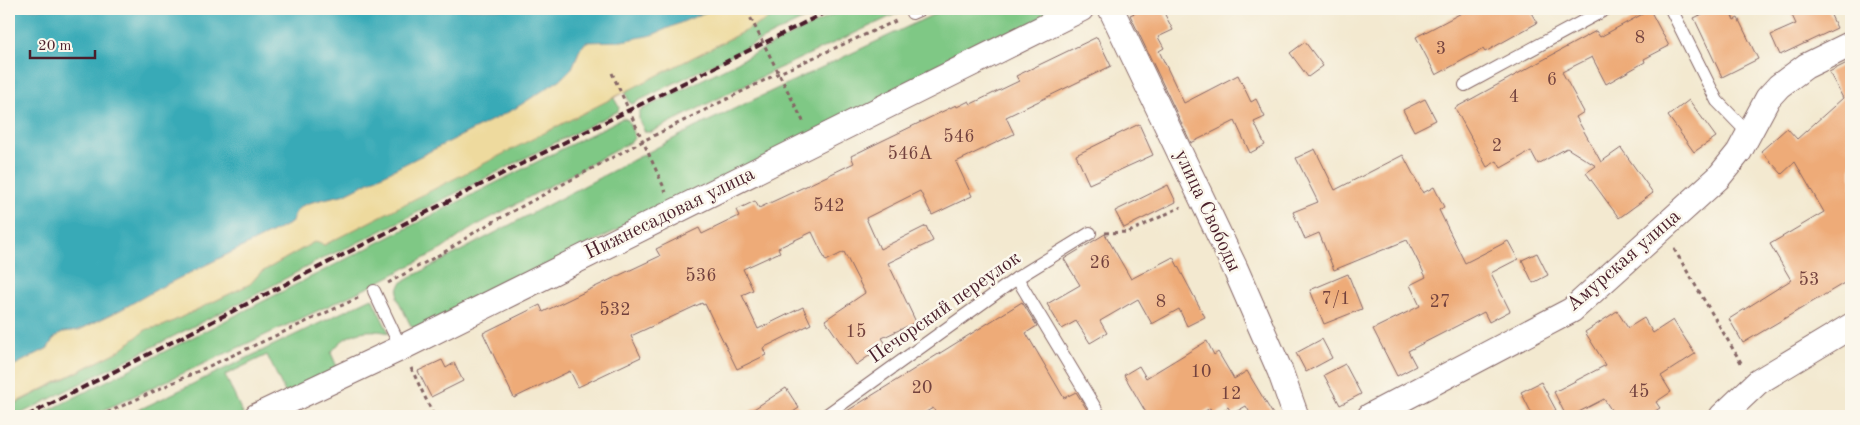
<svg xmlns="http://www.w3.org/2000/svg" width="1860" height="425" viewBox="0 0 1860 425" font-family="'Old Standard TT',serif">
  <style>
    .green { fill: #7fc885; stroke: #647458 }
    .sand { fill: #eeda9e; stroke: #9c7c64 }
    .water { fill: #39aab7; stroke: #426471 }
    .building { fill: #eeab78 }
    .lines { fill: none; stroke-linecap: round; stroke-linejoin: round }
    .lane-casing { stroke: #856665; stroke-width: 14 }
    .street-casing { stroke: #856665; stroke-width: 27 }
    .path { stroke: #856665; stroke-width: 3; stroke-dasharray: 4 4; stroke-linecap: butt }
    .lane { stroke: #fff; stroke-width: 12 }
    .street { stroke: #fff; stroke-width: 25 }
    .rail { stroke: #4a1f2b; stroke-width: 4; stroke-dasharray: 8 4; stroke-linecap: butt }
    .labels { text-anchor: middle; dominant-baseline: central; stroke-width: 5; stroke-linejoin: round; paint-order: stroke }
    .number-label { font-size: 18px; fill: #73423e }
    .street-label { font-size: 20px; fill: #4a1f2b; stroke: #fbf7ec }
  </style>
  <rect width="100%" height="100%" fill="#fbf7ec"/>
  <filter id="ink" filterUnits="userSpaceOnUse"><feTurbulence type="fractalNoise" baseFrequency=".02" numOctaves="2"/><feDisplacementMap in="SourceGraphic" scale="10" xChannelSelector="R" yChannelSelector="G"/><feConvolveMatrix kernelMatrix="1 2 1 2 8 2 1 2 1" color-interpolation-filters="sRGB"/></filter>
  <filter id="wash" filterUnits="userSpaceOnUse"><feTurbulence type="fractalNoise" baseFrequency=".0096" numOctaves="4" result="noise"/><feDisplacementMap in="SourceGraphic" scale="20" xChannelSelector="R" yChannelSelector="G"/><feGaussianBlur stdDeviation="1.12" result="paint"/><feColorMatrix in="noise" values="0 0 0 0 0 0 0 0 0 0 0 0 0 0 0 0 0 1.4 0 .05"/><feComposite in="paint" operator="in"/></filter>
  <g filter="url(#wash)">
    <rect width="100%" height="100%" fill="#f3e9d0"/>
    <!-- green -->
    <g class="green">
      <path d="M788,9H824L632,104L629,102L625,91Z"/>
      <path d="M844,9H907L773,71L651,132H645L639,120V111Z"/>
      <path d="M945,9H1065L417,329L411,326L397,298L398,290L401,283L413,276L694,128Z"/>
      <path d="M613,97L619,107L618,111L351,246L325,257L255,295L16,416H9V407L117,352L147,329L163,326L250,284L260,273L314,242L320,243L324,245Z"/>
      <path d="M623,118L628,120L635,138L629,143L470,229L442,249L371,286L91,416H38Z"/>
      <path d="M372,298L389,333C365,327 345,333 331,353L338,369L286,394L267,355L225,375L243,414L239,416H126Z"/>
    </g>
    <!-- sand -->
    <path class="sand" d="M713,9H788L324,245L320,243L314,242L260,273L250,284L163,326L147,329L117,352L9,406V368L48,348L53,339L63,332L79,330L122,309L161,287L291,223C293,218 295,212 299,208C304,202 335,197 345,194L514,109L561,79L572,68L580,49L586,42Z"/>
    <!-- water -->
    <path class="water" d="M9,9H713L652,35L622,41L586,42L580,49L572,68L561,79L514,109L345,194C335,197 304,202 299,208C295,212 293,218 291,223L161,287L122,309L79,330L63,332L53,339L48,348L9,368Z"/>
    <g id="blocks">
      <!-- building -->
      <g class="building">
        <path d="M1144,9H1162L1173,30L1158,37L1164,48L1159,51L1184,103L1238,75L1251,102L1256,99L1265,117L1254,122L1265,145L1250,153L1235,121L1191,143L1130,15Z"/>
        <path d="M1469,9H1529L1537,23L1485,52L1483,49L1436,75L1416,37Z"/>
        <path d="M1713,9H1729L1734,20L1738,18L1758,59L1722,77L1694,18Z"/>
        <path d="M1789,9H1828L1837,28L1780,55L1771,35L1796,24Z"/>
        <path d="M1650,10L1669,46L1644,59L1645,62L1606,84L1592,57L1562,72L1584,112L1576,117L1601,162L1621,148L1653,193L1619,218L1586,173L1596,166L1567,148L1538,164L1531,151L1501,168L1497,161L1487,167L1455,108L1596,31L1600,37Z"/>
        <path d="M1097,37L1111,66L1006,117L1014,134L956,162L972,196L932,215L920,191L866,218L880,249L926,226L933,241L888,263L916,322L882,338L886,344L856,365L825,320L865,293L844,252L826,261L812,232L778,248L780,252L743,269L753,290L742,295L758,329L803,307L811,324L763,348L766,355L737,369L705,304L703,305L702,303L631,336L641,357L578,387L570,371L514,398L483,333L540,305L543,312L622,274L660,256L656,249L699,228L702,234L739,216L736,210L755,201L759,208L804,187L854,163L851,156L956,105L957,107L969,101L971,104L1019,81L1016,76Z"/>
        <path d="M1305,42L1323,66L1308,77L1290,53Z"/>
        <path d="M1851,61V279L1743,343L1729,319L1791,280L1770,244L1824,212L1795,162L1782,174L1761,151L1787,128L1797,139L1843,98L1829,72Z"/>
        <path d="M1425,99L1436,120L1414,131L1403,110Z"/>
        <path d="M1689,100L1716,137L1694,152L1668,116Z"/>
        <path d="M1139,124L1153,155L1089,184L1076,155Z"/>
        <path d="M1315,149L1335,190L1403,155L1423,193L1434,187L1444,207L1439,210L1465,263L1508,241L1518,259L1491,273L1510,311L1489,322L1484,312L1408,351L1416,366L1397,376L1373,329L1420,306L1410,285L1426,277L1407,240L1334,270L1319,233L1305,239L1293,212L1318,202L1296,158Z"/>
        <path d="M1168,185L1176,202L1124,228L1115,211Z"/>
        <path d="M1105,234L1131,279L1173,257L1205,317L1187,326L1179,309L1152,324L1138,299L1100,321L1107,333L1090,343L1076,321L1062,329L1047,304L1080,285L1064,259Z"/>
        <path d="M1537,253L1548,275L1533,283L1522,260Z"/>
        <path d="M1348,274L1362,309L1324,324L1310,290Z"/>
        <path d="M1022,302L1037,326L1026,333L1064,398L1076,392L1091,416H938L933,408L919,416H839Z"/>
        <path d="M1617,311L1628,328L1644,318L1653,333L1673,320L1695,354L1661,376L1671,392L1656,402L1660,408L1647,416H1615L1604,399L1571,416H1566L1554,392L1606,365L1585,332Z"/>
        <path d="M1322,339L1332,358L1306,372L1296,353Z"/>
        <path d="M1207,341L1214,355L1218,352L1234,379L1247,371L1274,416H1252L1246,406L1232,414L1228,407L1214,415L1210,408L1197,416H1148L1124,375L1139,366L1146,378Z"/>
        <path d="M442,360L446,368L454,363L463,381L431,397L418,371Z"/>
        <path d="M1345,364L1361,394L1340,405L1324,375Z"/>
        <path d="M1541,382L1556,410L1543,416H1533L1521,392Z"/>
        <path d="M786,388L799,408L787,416H743Z"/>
      </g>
    </g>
  </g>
  <g filter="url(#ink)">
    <use href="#blocks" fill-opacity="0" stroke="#856665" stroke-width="1"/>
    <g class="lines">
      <defs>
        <g id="lane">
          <path d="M1671,9L1717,101L1748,133"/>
          <path d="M912,13L921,9"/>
          <path d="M1465,85L1606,9"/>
          <path d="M1017,278L1100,416"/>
          <path d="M374,291L401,348"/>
          <path d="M825,416L1017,278L1090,233"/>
        </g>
        <g id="street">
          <path d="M1111,9L1235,268L1280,371L1296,416"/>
          <path d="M257,416L401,348L1081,9"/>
          <path d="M1370,416L1572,310L1718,178L1739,152L1768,98L1779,86L1806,66L1851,44"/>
          <path d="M1722,416L1758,382L1851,326"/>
        </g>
      </defs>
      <!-- lane casing -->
      <use href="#lane" class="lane-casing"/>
      <!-- street casing -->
      <use href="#street" class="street-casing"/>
      <!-- path -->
      <g class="path">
        <path d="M747,11L804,123"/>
        <path d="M612,73L666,192"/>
        <path d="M1105,233L1129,232L1181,207"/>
        <path d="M1674,249L1743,366"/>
        <path d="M388,283L448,250L478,230L643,141L779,73L898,20"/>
        <path d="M411,368L434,416"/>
        <path d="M100,416L358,298"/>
      </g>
      <!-- lane -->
      <use href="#lane" class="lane"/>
      <!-- street -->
      <use href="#street" class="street"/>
      <!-- rail -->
      <path class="rail" d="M27,416L539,155L832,9"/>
    </g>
  </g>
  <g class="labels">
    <!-- number labels -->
    <g class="number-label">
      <text x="1640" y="38">8</text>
      <text x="1441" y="49">3</text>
      <text x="1552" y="80">6</text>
      <text x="1514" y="97">4</text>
      <text x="959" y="137">546</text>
      <text x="1497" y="146">2</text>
      <text x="910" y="154">546А</text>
      <text x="829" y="206">542</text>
      <text x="1100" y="263">26</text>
      <text x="701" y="276">536</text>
      <text x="1809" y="280">53</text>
      <text x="1336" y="299">7/1</text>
      <text x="1161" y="302">8</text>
      <text x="1440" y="302">27</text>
      <text x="615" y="310">532</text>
      <text x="856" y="332">15</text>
      <text x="1201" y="372">10</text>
      <text x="922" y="388">20</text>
      <text x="1639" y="392">45</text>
      <text x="1231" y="394">12</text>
    </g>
    <!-- street labels -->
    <g class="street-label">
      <text transform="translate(1207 211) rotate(65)">улица Свободы</text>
      <text transform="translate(670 214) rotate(-26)">Нижнесадовая улица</text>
      <text transform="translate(1624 261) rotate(-41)">Амурская улица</text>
      <text transform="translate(945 308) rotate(-35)">Печорский переулок</text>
    </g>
  </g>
  <!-- margin -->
  <rect width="1860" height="425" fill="none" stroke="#fbf7ec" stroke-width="30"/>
  <!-- scale -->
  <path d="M30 50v8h65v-8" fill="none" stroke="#4a1f2b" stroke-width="2.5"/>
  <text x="38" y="50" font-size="15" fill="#4a1f2b" stroke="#fbf7ec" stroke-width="4" paint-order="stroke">20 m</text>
</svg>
